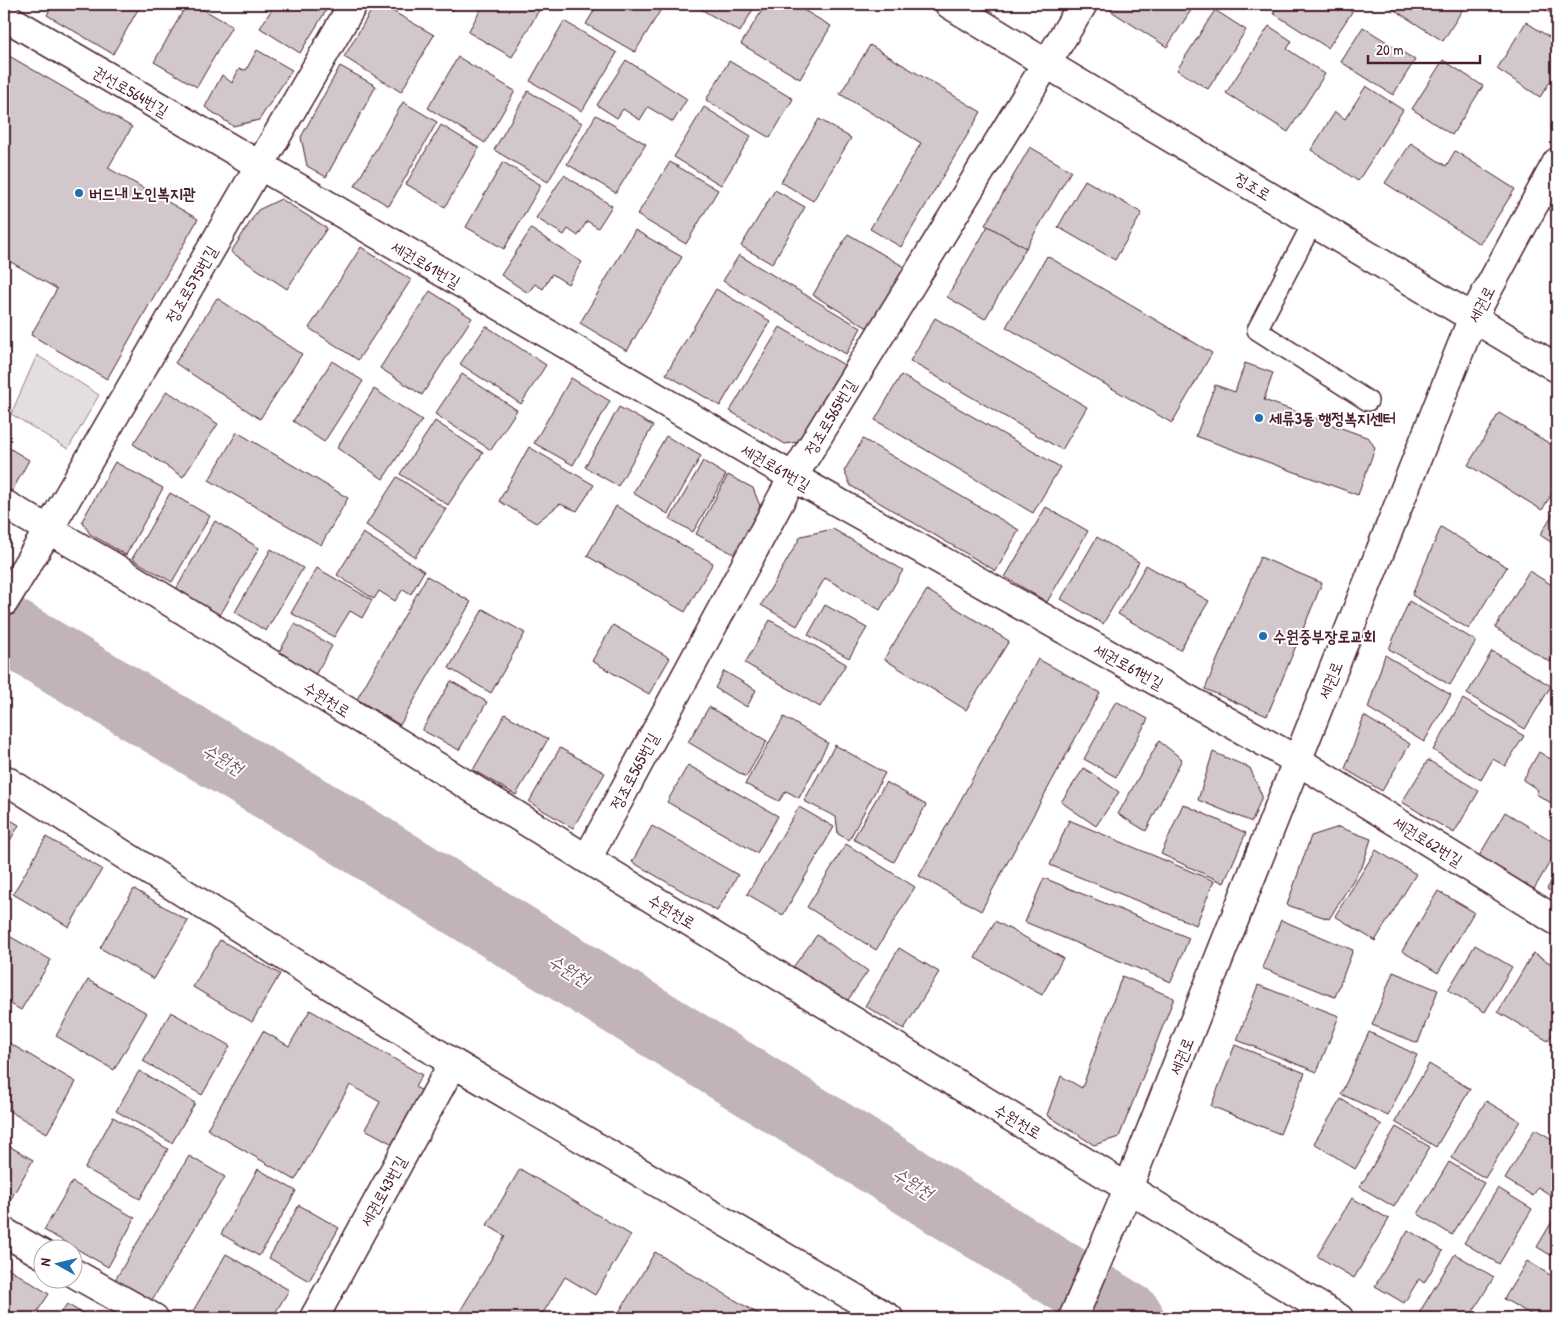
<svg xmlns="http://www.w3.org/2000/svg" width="1561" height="1322" viewBox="0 0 1561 1322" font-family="'Patrick Hand','Poor Story',sans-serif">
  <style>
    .green { fill: #e5dee0; stroke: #987e86 }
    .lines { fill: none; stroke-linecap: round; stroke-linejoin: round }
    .river { stroke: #c1b3b6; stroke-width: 68 }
    .building { fill: #d2c7cb; stroke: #4a1f2b }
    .service-casing { stroke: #4a1f2b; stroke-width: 22 }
    .minor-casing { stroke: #4a1f2b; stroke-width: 31 }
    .tertiary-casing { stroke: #4a1f2b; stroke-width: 31 }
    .secondary-casing { stroke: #4a1f2b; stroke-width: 31 }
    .service { stroke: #fff; stroke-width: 19 }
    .minor { stroke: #fff; stroke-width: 28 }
    .tertiary { stroke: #fff; stroke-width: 28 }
    .secondary { stroke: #fff; stroke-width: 28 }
    .poi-dot { fill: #1f6fb2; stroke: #fff; stroke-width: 2 }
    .labels { text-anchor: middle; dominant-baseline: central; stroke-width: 4; stroke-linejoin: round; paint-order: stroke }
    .street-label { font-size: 16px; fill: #4a1f2b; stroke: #fff }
    .poi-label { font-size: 16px; font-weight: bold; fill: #4a1f2b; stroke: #fff; text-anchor: start }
    .water-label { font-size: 18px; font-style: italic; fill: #74535c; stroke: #fff }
  </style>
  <rect width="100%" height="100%" fill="#fff"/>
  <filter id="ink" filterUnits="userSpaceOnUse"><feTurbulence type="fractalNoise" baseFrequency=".02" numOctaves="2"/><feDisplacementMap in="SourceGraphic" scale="10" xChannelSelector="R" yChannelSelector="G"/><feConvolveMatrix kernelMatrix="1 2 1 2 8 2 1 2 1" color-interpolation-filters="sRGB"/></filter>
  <g filter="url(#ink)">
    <!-- green -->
    <path class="green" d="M37,355L99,395L68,449L11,414Z"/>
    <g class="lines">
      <!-- river -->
      <path class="river" d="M4,628L345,831L1130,1318"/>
    </g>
    <!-- building -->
    <g class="building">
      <path d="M53,4H141L113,54L47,15Z"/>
      <path d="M187,4H194L232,26L197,87L154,62Z"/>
      <path d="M275,4H330L300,53L260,28Z"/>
      <path d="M375,4H380L434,35L401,92L344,57Z"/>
      <path d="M439,4H456L452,11Z"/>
      <path d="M484,4L542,5L512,57L468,32Z"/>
      <path d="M598,4H659L663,6L635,52L586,24Z"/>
      <path d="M692,4H756L740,32Z"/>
      <path d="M766,4H793L831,26L800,79L741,44Z"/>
      <path d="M1115,4H1195L1167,47L1111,11Z"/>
      <path d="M1279,4H1338L1352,12L1328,48L1273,13Z"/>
      <path d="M1385,4H1466L1443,41Z"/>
      <path d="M1535,4H1557V17Z"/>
      <path d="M1215,10L1246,30L1208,89L1177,70Z"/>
      <path d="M564,21L617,53L582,111L530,81Z"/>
      <path d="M1526,22L1557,42V71L1540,97L1497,69Z"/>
      <path d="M1269,26L1292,41L1287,49L1325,74L1288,132L1226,93Z"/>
      <path d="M1363,27L1415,60L1393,95L1341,62Z"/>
      <path d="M870,45L981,112L901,247L870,229L921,143L840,94Z"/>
      <path d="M257,50L292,70L259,120L233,126L205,107L222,75L232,83L239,69L246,70Z"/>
      <path d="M4,53L132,127L108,168L198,219L107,379L31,335L57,289L4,258Z"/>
      <path d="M458,57L515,91L485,143L428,108Z"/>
      <path d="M626,60L687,99L673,122L648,107L640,120L623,109L617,118L597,105Z"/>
      <path d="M1443,60L1483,86L1452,135L1412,109Z"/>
      <path d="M729,61L793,99L770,138L706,100Z"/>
      <path d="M340,66L376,86L326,177L307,166L301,137Z"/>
      <path d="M1366,86L1403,110L1358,181L1311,150L1335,112L1345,119Z"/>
      <path d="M528,91L582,123L548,182L494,150Z"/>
      <path d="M403,102L437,122L389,206L355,186Z"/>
      <path d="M704,107L751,136L721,185L674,157Z"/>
      <path d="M596,115L646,144L616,193L567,164Z"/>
      <path d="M819,119L851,138L813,201L781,182Z"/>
      <path d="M441,125L479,148L445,207L406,184Z"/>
      <path d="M1411,143L1446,166L1455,151L1515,189L1480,244L1385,183Z"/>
      <path d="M1030,147L1071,171L1026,248L985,225Z"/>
      <path d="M503,162L541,185L504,249L466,227Z"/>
      <path d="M670,162L718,190L686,244L637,215Z"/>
      <path d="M564,175L612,206L598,228L587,221L578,236L568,229L564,235L536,218Z"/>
      <path d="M1085,180L1142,213L1115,260L1058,227Z"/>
      <path d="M775,190L805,207L772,264L741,246Z"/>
      <path d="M281,199L327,228L287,289L231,252L258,210Z"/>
      <path d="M988,226L1026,248L985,319L947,297Z"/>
      <path d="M531,229L582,262L568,284L552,274L543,289L535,284L528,293L501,275Z"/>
      <path d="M635,230L682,257L627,351L580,323Z"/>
      <path d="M848,234L908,269L871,330L813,295Z"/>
      <path d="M361,247L411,280L358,360L309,328Z"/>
      <path d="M739,255L861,328L846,354L723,281Z"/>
      <path d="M1047,256L1212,353L1172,423L1006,327Z"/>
      <path d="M716,289L770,321L720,406L666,374Z"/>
      <path d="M430,291L472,318L422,395L380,368Z"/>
      <path d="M217,298L302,354L260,419L175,363Z"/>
      <path d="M935,318L1087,407L1062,450L910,361Z"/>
      <path d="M486,326L546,365L521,404L460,364Z"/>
      <path d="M780,327L846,366L805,441L785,444L730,411Z"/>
      <path d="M332,361L363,381L324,442L293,421Z"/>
      <path d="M1245,363L1273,373L1264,400L1369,438L1375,448L1358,495L1196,436L1215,385L1235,392Z"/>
      <path d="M462,374L517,410L491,450L435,414Z"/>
      <path d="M901,375L1060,467L1033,513L875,420Z"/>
      <path d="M571,378L610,401L573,465L534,443Z"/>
      <path d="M374,389L422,420L383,479L337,448Z"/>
      <path d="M167,391L218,424L183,477L133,444Z"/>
      <path d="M619,407L653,426L618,486L585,467Z"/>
      <path d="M1499,413L1557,448V485L1542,510L1468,465Z"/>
      <path d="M435,421L483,453L448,505L400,474Z"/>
      <path d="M237,432L348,498L321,545L209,480Z"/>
      <path d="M666,436L701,456L668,514L633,493Z"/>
      <path d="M863,439L1019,530L996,571L851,486L844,471Z"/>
      <path d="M4,445L29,460L11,493L4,489Z"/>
      <path d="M529,447L594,485L577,511L560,504L536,523L499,501Z"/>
      <path d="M703,461L726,475L693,532L670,519Z"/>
      <path d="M115,462L163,488L126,555L90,534L82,521Z"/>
      <path d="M728,475L753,488L765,519L743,559L696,534Z"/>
      <path d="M397,477L446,509L415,557L366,525Z"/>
      <path d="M170,493L210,516L172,582L132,559Z"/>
      <path d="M616,506L713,563L685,612L587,556Z"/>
      <path d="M1046,507L1088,531L1047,602L1005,577Z"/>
      <path d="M1557,507V546L1540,535Z"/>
      <path d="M215,521L259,548L219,617L175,591Z"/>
      <path d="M1441,527L1507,567L1469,629L1412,595Z"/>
      <path d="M833,529L903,570L880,610L825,578L797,626L761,605L801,536Z"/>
      <path d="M363,533L424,571L411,594L403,589L395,601L379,591L374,599L337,575Z"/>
      <path d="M1097,537L1139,562L1103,624L1061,599Z"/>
      <path d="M271,549L303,568L266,631L235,612Z"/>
      <path d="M1260,557L1322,583L1267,716L1205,689Z"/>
      <path d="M1146,565L1209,601L1180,650L1118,614Z"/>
      <path d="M317,568L372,600L362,618L350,611L334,637L291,613Z"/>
      <path d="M1529,571L1557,588V650L1550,662L1495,628Z"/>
      <path d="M427,576L471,602L400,725L357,699Z"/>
      <path d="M927,590L1009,641L966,710L884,659Z"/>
      <path d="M1409,601L1476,641L1450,685L1389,649Z"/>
      <path d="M825,605L867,628L849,658L808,635Z"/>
      <path d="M483,609L525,633L491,693L449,668Z"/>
      <path d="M770,620L846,664L820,707L745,663Z"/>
      <path d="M295,624L332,646L315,675L278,654Z"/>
      <path d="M613,625L670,658L649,694L592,661Z"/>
      <path d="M1492,651L1551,686L1525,729L1467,694Z"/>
      <path d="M1385,655L1451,695L1424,742L1368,708Z"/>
      <path d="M1038,659L1100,693L981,911L919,876Z"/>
      <path d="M724,671L756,690L747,707L715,688Z"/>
      <path d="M451,681L487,702L459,750L422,730Z"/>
      <path d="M1463,699L1524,736L1505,766L1493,759L1481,780L1433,750Z"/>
      <path d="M1116,701L1148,719L1116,777L1084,759Z"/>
      <path d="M709,707L767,741L746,777L688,742Z"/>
      <path d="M1557,713V730L1550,726Z"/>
      <path d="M505,714L548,739L516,795L473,770Z"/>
      <path d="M1364,716L1410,744L1382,791L1345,769Z"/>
      <path d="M784,717L828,743L799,798L786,791L779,801L745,784Z"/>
      <path d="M1159,741L1182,759L1146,831L1118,814Z"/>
      <path d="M835,745L885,773L849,840L838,834L836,817L804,801Z"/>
      <path d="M560,748L605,773L573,828L529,802Z"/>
      <path d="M1213,752L1250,768L1262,796L1252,822L1198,800Z"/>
      <path d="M1539,752L1557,763V815L1553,813L1556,806L1536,794L1538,790L1523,780Z"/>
      <path d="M1428,760L1479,791L1454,833L1402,802Z"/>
      <path d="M688,765L778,816L757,853L667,802Z"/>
      <path d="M1084,768L1119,792L1096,826L1061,802Z"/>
      <path d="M886,782L926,805L894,862L853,839Z"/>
      <path d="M1183,804L1246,833L1224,883L1161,854Z"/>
      <path d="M799,807L834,827L783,915L747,894Z"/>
      <path d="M1505,812L1557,844V850L1534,889L1479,856Z"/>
      <path d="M4,816L19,825L4,851Z"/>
      <path d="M1069,820L1214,881L1196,925L1050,865Z"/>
      <path d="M652,826L738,875L717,911L632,862Z"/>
      <path d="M1339,827L1371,839L1363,864L1329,919L1287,905L1311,836Z"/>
      <path d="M46,837L102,869L69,927L13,894Z"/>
      <path d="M846,844L915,887L876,950L807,907Z"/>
      <path d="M1376,850L1416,874L1375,941L1335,916Z"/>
      <path d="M1557,872V895L1547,889Z"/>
      <path d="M1044,878L1189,938L1171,982L1025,922Z"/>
      <path d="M134,889L188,921L154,979L100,948Z"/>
      <path d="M1438,891L1474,912L1438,973L1402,951Z"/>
      <path d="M1281,920L1353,950L1335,997L1262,968Z"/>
      <path d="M995,921L1063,958L1042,995L975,958Z"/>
      <path d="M4,933L51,960L21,1010L4,1000Z"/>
      <path d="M817,935L868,971L845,1004L793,967Z"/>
      <path d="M220,940L280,974L252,1022L193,987Z"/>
      <path d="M1475,945L1512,967L1485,1012L1448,990Z"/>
      <path d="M899,948L939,972L904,1029L865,1006Z"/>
      <path d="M1533,953L1557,967V1006L1554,1012L1557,1014V1025L1548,1041L1498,1012Z"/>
      <path d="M1393,972L1438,990L1418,1043L1372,1025Z"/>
      <path d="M1122,976L1174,998L1119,1137L1094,1145L1047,1115L1061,1076L1082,1088Z"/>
      <path d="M88,980L147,1013L114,1070L56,1036Z"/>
      <path d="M1258,985L1339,1016L1317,1072L1237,1040Z"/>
      <path d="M310,1010L422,1075L415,1087L428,1094L398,1147L365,1129L380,1102L350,1085L295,1180L207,1129L263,1031L289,1046Z"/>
      <path d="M171,1012L230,1046L202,1095L143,1061Z"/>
      <path d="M1369,1032L1417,1055L1388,1116L1341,1094Z"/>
      <path d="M4,1040L76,1082L47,1133L4,1108Z"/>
      <path d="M1235,1045L1305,1073L1280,1134L1211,1106Z"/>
      <path d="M1429,1064L1470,1089L1436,1147L1395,1122Z"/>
      <path d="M139,1071L195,1103L172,1143L116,1111Z"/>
      <path d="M1341,1099L1382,1125L1355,1169L1314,1143Z"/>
      <path d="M1486,1101L1520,1121L1485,1178L1451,1158Z"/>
      <path d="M113,1117L168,1149L140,1199L85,1168Z"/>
      <path d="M1396,1127L1430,1147L1394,1207L1360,1187Z"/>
      <path d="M1535,1129L1557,1142V1187L1552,1196L1538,1187L1533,1196L1505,1179Z"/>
      <path d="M4,1143L33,1160L4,1211Z"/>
      <path d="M189,1156L225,1177L151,1302L115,1280Z"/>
      <path d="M1449,1162L1484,1183L1452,1235L1418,1214Z"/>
      <path d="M258,1169L296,1191L259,1256L221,1234Z"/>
      <path d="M520,1169L631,1235L595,1295L565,1277L540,1318H456L505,1236L487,1225Z"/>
      <path d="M72,1182L135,1218L108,1267L44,1230Z"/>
      <path d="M1498,1188L1532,1209L1499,1264L1464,1243Z"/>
      <path d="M1352,1198L1389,1219L1354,1278L1317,1256Z"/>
      <path d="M299,1205L339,1228L309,1281L269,1258Z"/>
      <path d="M1557,1213V1259L1537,1247Z"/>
      <path d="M1408,1230L1443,1251L1424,1283L1419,1279L1404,1303L1375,1286Z"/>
      <path d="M655,1252L765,1318H625L618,1314Z"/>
      <path d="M226,1254L289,1290L272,1318H205L193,1311Z"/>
      <path d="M1455,1254L1494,1277L1469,1318H1429L1419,1313Z"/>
      <path d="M1527,1261L1557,1279V1318H1537L1504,1299Z"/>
      <path d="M5,1266L49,1294L33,1318H4Z"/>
      <path d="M67,1304L90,1318H57Z"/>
    </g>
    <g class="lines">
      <defs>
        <path id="service" d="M1313,222L1257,330L1368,401"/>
        <g id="minor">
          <path d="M4,16L793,477L1298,761L1557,921"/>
          <path d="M4,504L112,566L587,859L1128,1188L1260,1271L1339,1318"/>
          <path d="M4,602L49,529L353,4"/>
          <path d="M4,779L453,1063L889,1318"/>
          <path d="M587,859L793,477L1083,4"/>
          <path d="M4,1232L42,1254"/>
          <path d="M72,1272L154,1318"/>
          <path d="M314,1318L453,1063"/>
        </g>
        <g id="tertiary">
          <path d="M949,4L1047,64L1557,368"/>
          <path d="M1128,1188L1473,317L1557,162"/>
          <path d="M1073,1318L1121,1206"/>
        </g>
        <path id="secondary" d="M1121,1206L1128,1188"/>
      </defs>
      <!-- service casing -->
      <use href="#service" class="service-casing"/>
      <!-- minor casing -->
      <use href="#minor" class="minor-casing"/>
      <!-- tertiary casing -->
      <use href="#tertiary" class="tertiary-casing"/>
      <!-- secondary casing -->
      <use href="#secondary" class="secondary-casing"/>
      <!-- service -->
      <use href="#service" class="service"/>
      <!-- minor -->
      <use href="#minor" class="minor"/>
      <!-- tertiary -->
      <use href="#tertiary" class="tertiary"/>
      <!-- secondary -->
      <use href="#secondary" class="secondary"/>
    </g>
  </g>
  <!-- markers -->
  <g class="poi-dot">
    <circle cx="79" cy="193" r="5"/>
    <circle cx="1259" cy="418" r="5"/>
    <circle cx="1263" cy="636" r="5"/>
  </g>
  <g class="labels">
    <!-- street labels -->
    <g class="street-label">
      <text transform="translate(131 91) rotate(30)">권선로564번길</text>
      <text transform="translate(1253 186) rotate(31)">정조로</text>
      <text transform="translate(426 264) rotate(30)">세권로61번길</text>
      <text transform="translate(191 284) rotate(-60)">정조로575번길</text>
      <text transform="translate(1481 304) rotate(-63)">세권로</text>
      <text transform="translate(830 417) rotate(-59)">정조로565번길</text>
      <text transform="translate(776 467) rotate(30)">세권로61번길</text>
      <text transform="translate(1129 666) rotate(29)">세권로61번길</text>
      <text transform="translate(1330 680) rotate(-68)">세권로</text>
      <text transform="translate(327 699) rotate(32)">수원천로</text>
      <text transform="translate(634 771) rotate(-62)">정조로565번길</text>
      <text transform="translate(1428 841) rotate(32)">세권로62번길</text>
      <text transform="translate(672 911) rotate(31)">수원천로</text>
      <text transform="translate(1181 1056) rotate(-68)">세권로</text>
      <text transform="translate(1018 1121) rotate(31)">수원천로</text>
      <text transform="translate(383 1191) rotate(-61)">세권로43번길</text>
    </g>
    <!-- poi labels -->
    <g class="poi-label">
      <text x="89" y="193">버드내 노인복지관</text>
      <text x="1269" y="418">세류3동 행정복지센터</text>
      <text x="1273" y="636">수원중부장로교회</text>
    </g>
    <!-- water labels -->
    <g class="water-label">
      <text transform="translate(223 759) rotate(31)">수원천</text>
      <text transform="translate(569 970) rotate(32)">수원천</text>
      <text transform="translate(913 1183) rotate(32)">수원천</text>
    </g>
  </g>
  <!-- margin -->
  <rect width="1561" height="1322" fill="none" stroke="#fff" stroke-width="20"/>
  <rect x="10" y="10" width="1541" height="1302" fill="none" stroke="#4a1f2b" stroke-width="2" filter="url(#ink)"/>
  <!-- north arrow -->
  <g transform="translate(58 1264) rotate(278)"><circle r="24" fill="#ffffff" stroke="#b7a5aa"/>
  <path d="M0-4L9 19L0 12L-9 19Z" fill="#1f6fb2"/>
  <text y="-8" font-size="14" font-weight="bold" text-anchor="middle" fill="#4a1f2b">N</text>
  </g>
  <!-- scale -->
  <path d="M1368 55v8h112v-8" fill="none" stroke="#4a1f2b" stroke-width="2.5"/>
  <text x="1376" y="55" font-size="15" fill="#4a1f2b" stroke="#ffffff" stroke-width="4" paint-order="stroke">20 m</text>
</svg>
